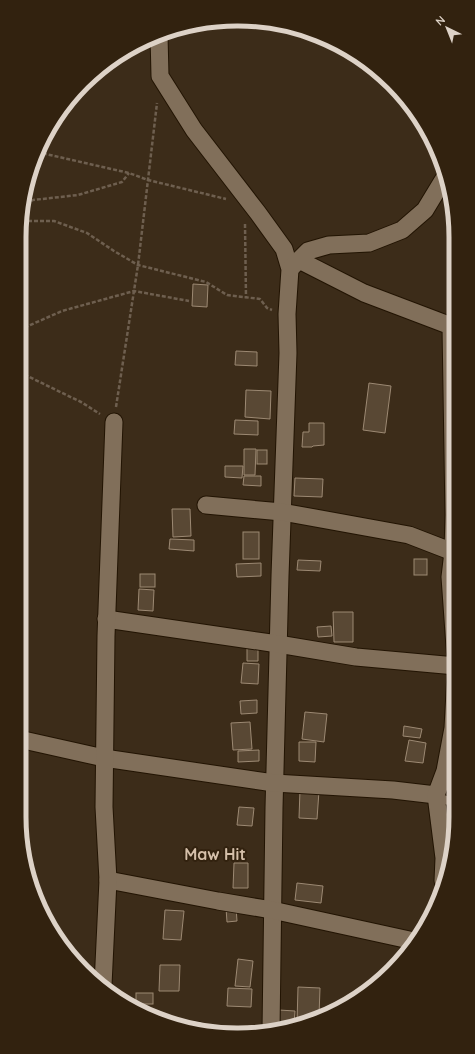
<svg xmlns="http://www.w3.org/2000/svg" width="475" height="1054" viewBox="0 0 475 1054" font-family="Quicksand,sans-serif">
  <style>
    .building { fill: #594834; stroke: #9c8973 }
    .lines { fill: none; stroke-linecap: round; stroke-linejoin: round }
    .lane-casing { stroke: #221403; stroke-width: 10 }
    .street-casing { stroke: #221403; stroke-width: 19 }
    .path { stroke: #6e5f4f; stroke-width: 2.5; stroke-dasharray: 4 2; stroke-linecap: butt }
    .lane { stroke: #816f5a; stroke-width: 8 }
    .street { stroke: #816f5a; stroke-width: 17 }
    .labels { text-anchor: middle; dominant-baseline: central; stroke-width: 4; stroke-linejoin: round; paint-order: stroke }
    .quarter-label { font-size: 16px; font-weight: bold; fill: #d4bfa9; stroke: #32220f }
    .rim { fill: none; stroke: #ddd2c7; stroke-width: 5 }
  </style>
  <rect width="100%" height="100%" fill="#3c2c19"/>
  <!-- building -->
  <g class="building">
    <path d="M21,227H24L23,243H19Z"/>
    <path d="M193,284L208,285L207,307L192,306Z"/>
    <path d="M236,351L257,352V366L235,365Z"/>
    <path d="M369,383L391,386L385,433L363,430Z"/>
    <path d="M246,390L271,391L270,419L245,417Z"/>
    <path d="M235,420L258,421V435L234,434Z"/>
    <path d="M309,423H324V445L313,446L312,447H302L303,432H309Z"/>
    <path d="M244,449H256L255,475H244Z"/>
    <rect x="257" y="450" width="10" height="14"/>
    <path d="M225,466H243L242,478L225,477Z"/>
    <path d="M244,476H261V486L243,485Z"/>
    <path d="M295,478L323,479L322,497L294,496Z"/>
    <path d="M172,509H190L191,536L173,537Z"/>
    <rect x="243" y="532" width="16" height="27"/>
    <path d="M170,539L194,540V551L169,549Z"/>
    <rect x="414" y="559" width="13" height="16"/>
    <path d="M298,560L321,561L320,571L297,570Z"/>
    <path d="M261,563V576L237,577L236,564Z"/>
    <rect x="140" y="574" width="15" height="13"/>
    <path d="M139,589L154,590L153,611L138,610Z"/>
    <path d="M333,612H353V642H334Z"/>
    <path d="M331,626L332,636L318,637L317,627Z"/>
    <path d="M258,643V661H247V644Z"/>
    <path d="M243,663L259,664L258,684L241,683Z"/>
    <path d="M257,700V713L241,714L240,701Z"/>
    <path d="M305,712L327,714L324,742L302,739Z"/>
    <path d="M250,722L252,749L233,750L231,723Z"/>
    <path d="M404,726L422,729L420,738L403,736Z"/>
    <path d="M409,740L426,743L423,763L405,761Z"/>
    <path d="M299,742H316L315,762L299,761Z"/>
    <path d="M259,750V761L238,762V751Z"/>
    <path d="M300,790L319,791L317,819L299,818Z"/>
    <path d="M239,807L254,808L252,826L237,825Z"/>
    <path d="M234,863H248V888H233Z"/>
    <path d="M297,883L323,886L321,903L295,900Z"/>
    <path d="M236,907L237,921L227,922L226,908Z"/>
    <path d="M165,910L184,911L181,940L163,939Z"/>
    <path d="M238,959L253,961L250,987L235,986Z"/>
    <path d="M160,965H180L179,991H159Z"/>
    <path d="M298,987L320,988L319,1016L300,1023H297Z"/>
    <path d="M228,988L252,989L251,1007L227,1006Z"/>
    <rect x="136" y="993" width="17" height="11"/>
    <path d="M279,1010L295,1011L294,1024H279Z"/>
  </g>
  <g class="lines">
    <defs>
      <path id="lane" d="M436,796L456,804"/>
      <g id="street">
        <path d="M159,35L160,76L194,130L258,213L284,249L290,269L287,314L288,353L280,576L274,808L271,1031"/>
        <path d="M299,260L364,293L451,326L454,515L453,552L450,577L456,661"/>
        <path d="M291,268L308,251L329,245L369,243L402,230L425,210L445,177"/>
        <path d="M206,505L282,512L409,535L453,552"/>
        <path d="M106,619L278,644L356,657L456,666"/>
        <path d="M19,739L104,758L274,783L393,790L436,795"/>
        <path d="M108,880L218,901L272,910L414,941"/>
        <path d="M443,881L444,858L436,795L445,771L453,728L456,674"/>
        <path d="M103,985L108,880L104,807L106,636L114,422"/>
        <path d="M192,1030L199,1031"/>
      </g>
    </defs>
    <!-- lane casing -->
    <use href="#lane" class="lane-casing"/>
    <!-- street casing -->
    <use href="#street" class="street-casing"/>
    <!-- path -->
    <g class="path">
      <path d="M37,152L129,173L148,180L226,199"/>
      <path d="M26,204L33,200L78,195L122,182L129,173"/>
      <path d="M22,221H54L87,233L114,251L138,265L206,282L227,295L260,299L267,308L272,310"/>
      <path d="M245,224L246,298"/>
      <path d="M19,330L62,311L134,291L189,301"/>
      <path d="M19,372L81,402L100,414"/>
      <path d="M116,407L138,265L157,103"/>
    </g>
    <!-- lane -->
    <use href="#lane" class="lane"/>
    <!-- street -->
    <use href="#street" class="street"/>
  </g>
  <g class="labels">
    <!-- quarter labels -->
    <g class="quarter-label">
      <text x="215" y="854">Maw Hit</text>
    </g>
  </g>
  <!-- crop -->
  <path d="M0 0H475V1054H0ZM237 26H238A211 211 0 0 1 449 237V817A211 211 0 0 1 238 1028H237A211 211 0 0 1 26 817V237A211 211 0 0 1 237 26Z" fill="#32220f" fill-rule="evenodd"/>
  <path class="rim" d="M237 26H238A211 211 0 0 1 449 237V817A211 211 0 0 1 238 1028H237A211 211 0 0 1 26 817V237A211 211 0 0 1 237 26Z"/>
  <!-- north arrow -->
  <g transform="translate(447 28) rotate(317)" stroke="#32220f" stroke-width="3" paint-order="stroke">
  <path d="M0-3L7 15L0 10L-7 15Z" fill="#ddd2c7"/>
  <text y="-6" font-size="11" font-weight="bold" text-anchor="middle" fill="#ddd2c7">N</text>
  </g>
</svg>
